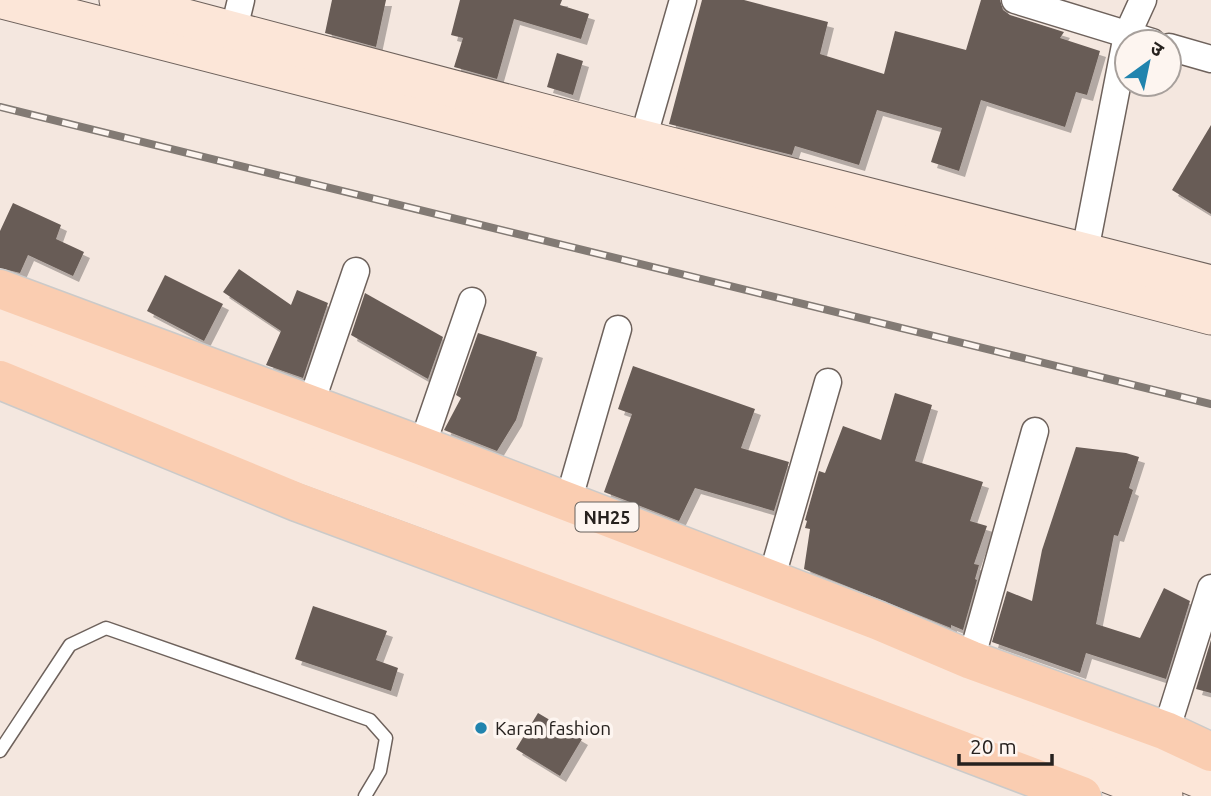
<svg xmlns="http://www.w3.org/2000/svg" width="1211" height="796" viewBox="0 0 1211 796" font-family="Ubuntu,'Noto Sans Devanagari',sans-serif">
  <style>
    .building { fill: #685c56; filter: url(#shadow) }
    .lines { fill: none; stroke-linecap: round; stroke-linejoin: round }
    .lane-casing { stroke: #6e625c; stroke-width: 15 }
    .street-casing { stroke: #6e625c; stroke-width: 29 }
    .secondary-casing { stroke: #6e625c; stroke-width: 39 }
    .primary-casing { stroke: #cbcac9; stroke-width: 41 }
    .lane { stroke: #fff; stroke-width: 12 }
    .street { stroke: #fff; stroke-width: 26 }
    .secondary { stroke: #fce6d8; stroke-width: 37 }
    .primary { stroke: #facdb1; stroke-width: 38 }
    .rail-casing { stroke: #827a74; stroke-width: 8 }
    .rail { stroke: #fdf5f0; stroke-width: 5; stroke-dasharray: 16; stroke-linecap: butt }
    .poi-dot { fill: #2184ae; stroke: #fdf5f0; stroke-width: 2.5 }
    .labels { text-anchor: middle; dominant-baseline: central; stroke-width: 7; stroke-linejoin: round; paint-order: stroke }
    .shield { fill: #fdf5f0; stroke: #66615d; stroke-width: 2 }
    .shield-label { font-size: 18px; font-weight: bold; fill: #26211e }
    .poi-label { font-size: 19px; fill: #26211e; stroke: #fdf5f0; text-anchor: start }
  </style>
  <defs>
    <filter id="shadow"><feDropShadow dx="6" dy="6" stdDeviation="0" flood-color="#0004"/></filter>
  </defs>
  <rect width="100%" height="100%" fill="#f4e7df"/>
  <!-- building -->
  <g class="building">
    <path d="M332,0H386L376,47L325,33Z"/>
    <path d="M460,0H562L560,5L589,14L581,39L514,19L497,79L454,67L463,38L451,35Z"/>
    <path d="M702,0H744L828,22L820,54L884,74L895,31L966,50L981,0H1000L1003,10L1010,15L1064,32L1060,38L1100,51L1087,95L1076,92L1065,127L981,100L959,171L931,162L942,128L877,110L859,165L795,146L792,155L669,124Z"/>
    <path d="M557,53L583,61L573,95L547,87Z"/>
    <path d="M1211,125V214L1172,190Z"/>
    <path d="M13,203L61,225L56,239L84,252L73,276L28,255L20,273L0,268V231Z"/>
    <path d="M239,269L291,305L297,290L328,303L303,378L266,365L281,331L223,292Z"/>
    <path d="M165,275L223,304L204,341L147,311Z"/>
    <path d="M365,293L443,337L428,379L351,335Z"/>
    <path d="M478,333L537,352L516,420L497,451L444,430L461,398L456,395Z"/>
    <path d="M633,366L755,409L741,448L789,462L774,511L695,488L679,521L604,492L632,414L618,409Z"/>
    <path d="M895,393L932,405L915,461L983,482L970,521L987,526L974,564L979,565L975,579L977,580L963,630L951,625V628L804,569L810,529L805,528L807,521L805,520L819,471L825,473L843,426L881,440Z"/>
    <path d="M1076,447L1126,453L1139,457L1129,488L1133,490L1118,536L1114,535L1096,624L1140,638L1164,588L1190,601L1166,679L1086,653L1080,673L992,642L1007,591L1032,601L1042,550Z"/>
    <path d="M313,606L387,631L376,660L398,668L391,691L295,659Z"/>
    <path d="M1211,640V693L1196,689Z"/>
    <path d="M538,713L582,739L560,776L516,749Z"/>
  </g>
  <g class="lines">
    <defs>
      <path id="lane" d="M0,751L70,645L106,628L370,720L386,738L380,771L365,796"/>
      <g id="street">
        <path d="M1015,0L1152,42"/>
        <path d="M234,29L241,0"/>
        <path d="M1169,47L1211,59"/>
        <path d="M643,139L683,0"/>
        <path d="M1085,251L1127,35L1143,0"/>
        <path d="M310,406L356,271"/>
        <path d="M422,446L472,301"/>
        <path d="M568,502L618,329"/>
        <path d="M771,580L828,382"/>
        <path d="M971,660L1035,431"/>
        <path d="M1166,731L1211,588"/>
      </g>
      <g id="secondary">
        <path d="M2,0L412,105L1211,316"/>
        <path d="M118,0L643,139L1211,284"/>
        <path d="M0,317L536,514L722,586L1211,784"/>
        <path d="M0,353L432,512L1164,796"/>
      </g>
      <g id="primary">
        <path d="M0,289L422,446L879,621L971,660L1166,731L1211,752"/>
        <path d="M0,380L297,502L721,659L1082,796"/>
      </g>
    </defs>
    <!-- lane casing -->
    <use href="#lane" class="lane-casing"/>
    <!-- street casing -->
    <use href="#street" class="street-casing"/>
    <!-- secondary casing -->
    <use href="#secondary" class="secondary-casing"/>
    <!-- primary casing -->
    <use href="#primary" class="primary-casing"/>
    <!-- lane -->
    <use href="#lane" class="lane"/>
    <!-- street -->
    <use href="#street" class="street"/>
    <!-- secondary -->
    <use href="#secondary" class="secondary"/>
    <!-- primary -->
    <use href="#primary" class="primary"/>
    <defs>
      <path id="rail" d="M0,107L1211,404"/>
    </defs>
    <!-- rail casing -->
    <use href="#rail" class="rail-casing"/>
    <!-- rail -->
    <use href="#rail" class="rail"/>
  </g>
  <!-- markers -->
  <circle class="poi-dot" cx="481" cy="728" r="7"/>
  <g class="labels">
    <!-- shield labels -->
    <rect class="shield" x="575.5" y="502.5" width="63" height="29" rx="5"/>
    <g class="shield-label">
      <text x="607" y="517">NH25</text>
    </g>
    <!-- poi labels -->
    <g class="poi-label">
      <text x="495" y="728">Karan fashion</text>
    </g>
  </g>
  <!-- north arrow -->
  <g transform="translate(1148 63) rotate(33)"><circle r="33" fill="#fdf5f0" stroke="#a7a09c" stroke-width="2"/>
  <path d="M0-5L12 26L0 18L-12 26Z" fill="#2184ae"/>
  <text y="-10" font-size="19" font-weight="bold" text-anchor="middle" fill="#26211e">उ</text>
  </g>
  <!-- scale -->
  <path d="M959 754v10h93v-10" fill="none" stroke="#26211e" stroke-width="3.5"/>
  <text x="970" y="754" font-size="21" fill="#26211e" stroke="#fdf5f0" stroke-width="5" paint-order="stroke">20 m</text>
</svg>
